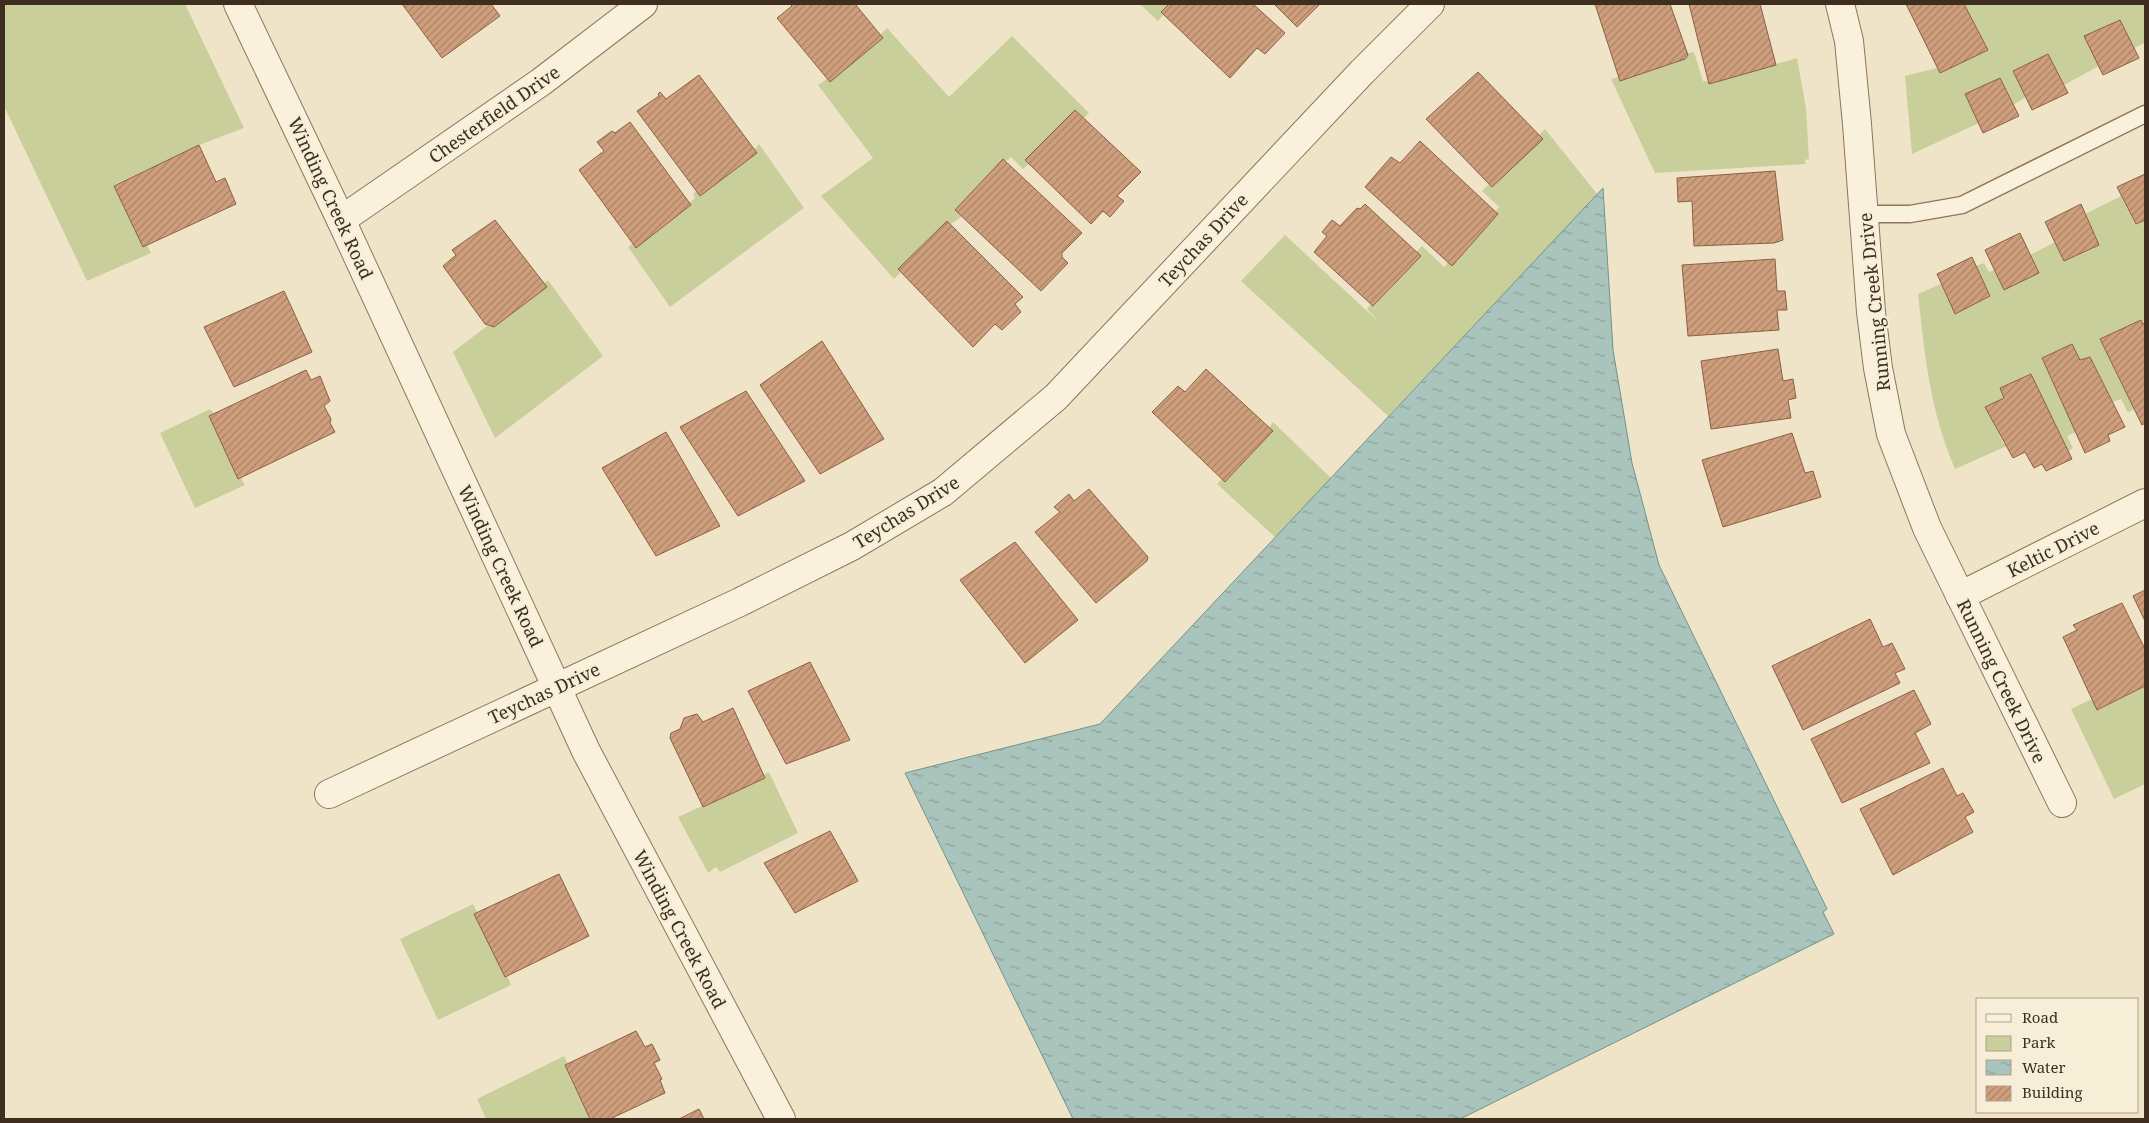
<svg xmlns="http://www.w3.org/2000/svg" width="2149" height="1123" viewBox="0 0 2149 1123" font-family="'Noto Serif',serif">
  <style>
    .green { fill: #c9cf9b }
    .water { fill: url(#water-ripples); stroke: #6f938a }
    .building { fill: url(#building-hatch); stroke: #8d5f41 }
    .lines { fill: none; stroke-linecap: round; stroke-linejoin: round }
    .lane-casing { stroke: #8d765c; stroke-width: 19 }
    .street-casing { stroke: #8d765c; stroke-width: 30 }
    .lane { stroke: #faf1dc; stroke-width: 16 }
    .street { stroke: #faf1dc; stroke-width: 28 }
    .labels { text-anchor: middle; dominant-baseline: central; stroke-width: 5; stroke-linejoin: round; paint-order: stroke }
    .street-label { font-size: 18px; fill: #3d2e20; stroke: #f7eed8 }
  </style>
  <defs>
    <pattern id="water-ripples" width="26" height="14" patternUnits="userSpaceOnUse" patternTransform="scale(1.25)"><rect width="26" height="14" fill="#a9c4bc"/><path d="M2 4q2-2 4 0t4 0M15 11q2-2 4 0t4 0" fill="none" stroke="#8ba098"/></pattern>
    <pattern id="building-hatch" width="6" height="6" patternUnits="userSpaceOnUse" patternTransform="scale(1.25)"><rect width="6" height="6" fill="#cf9f7d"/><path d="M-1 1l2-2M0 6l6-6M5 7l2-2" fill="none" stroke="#a98266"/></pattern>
  </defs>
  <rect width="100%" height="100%" fill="#f0e4c8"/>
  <!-- green -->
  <g class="green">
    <path d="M4,4H185L244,128L199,145L114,185L143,247L147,245L151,253L87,281L4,106Z"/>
    <path d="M1140,4H1169L1161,12L1163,15L1158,21Z"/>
    <path d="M1964,4H2145V43L2134,48L2119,20L2085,36L2099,66L2064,85L2048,54L2013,71L2026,97L2013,105L1999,78L1966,94L1979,123L1912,154L1905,76L1937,68L1940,73L1988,50Z"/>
    <path d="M887,28L949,97L1012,36L1089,113L1084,118L1075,110L1025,160L1029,164L1023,169L1011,157L1006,161L1003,159L955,210L961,217L951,224L947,221L898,269L900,273L894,279L821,196L873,158L818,85L827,79L830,81L883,38L880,35Z"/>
    <path d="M1694,52L1703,81H1708L1709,84L1797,58L1806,108L1809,159L1805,160L1806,164L1655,173L1611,79L1619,77L1621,81L1685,59L1687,53Z"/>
    <path d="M1545,129L1598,195L1388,416L1241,281L1285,235L1380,323L1367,309L1371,304L1374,306L1421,256L1416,252L1422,246L1444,267L1448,262L1452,266L1498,214L1496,211L1499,207L1482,191L1489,184L1492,187L1542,140L1539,135Z"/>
    <path d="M759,144L804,208L670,307L628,247L633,243L636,248L691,206L689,203L695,198L693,194L697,191L700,195L757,153L754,150Z"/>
    <path d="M2121,196L2135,224L2145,220V323L2142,324L2140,320L2100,340L2134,409L2128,413L2121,399L2113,402L2090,357L2080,360L2071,344L2042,359L2076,432L2067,436L2073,448L2068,452L2030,374L2000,388L2004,398L1986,407L2003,443L2007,446L1955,469C1930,410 1925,358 1918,294L1941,284L1955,314L1990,296L1976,266L1984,263L1989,272L1994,270L2005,290L2039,273L2030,255L2055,242L2064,261L2099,245L2085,214Z"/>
    <path d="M548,280L603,356L495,438L453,352L487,326L494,327L547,287L544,283Z"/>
    <path d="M210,409L214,414L209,416L238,479L241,478L245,485L195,508L160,433Z"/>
    <path d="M1273,422L1331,478L1275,537L1217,484L1222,479L1226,482L1273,432L1269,428Z"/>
    <path d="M2145,686V784L2114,799L2071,709L2092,699L2098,710Z"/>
    <path d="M769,772L798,833L720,872L716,867L708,873L678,817L764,778L763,775Z"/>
    <path d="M473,904L477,912L475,914L505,977L507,975L511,985L438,1020L400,939Z"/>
    <path d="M564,1056L568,1064L565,1066L590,1119H486L477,1099Z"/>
  </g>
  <!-- water -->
  <path class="water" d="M1603,188L1613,350L1632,463L1659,565L1827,909L1823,912L1834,934L1460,1119H1073L905,773L1100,724Z"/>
  <!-- building -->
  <g class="building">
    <path d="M402,4H491L500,16L442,58Z"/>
    <path d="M790,4H855L883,38L830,82L777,18L792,6Z"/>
    <path d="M1169,4H1253L1285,33L1265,54L1257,48L1230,78L1161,12Z"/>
    <path d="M1274,4H1320L1297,27Z"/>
    <path d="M1595,4H1670L1688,55L1685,59L1620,81Z"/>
    <path d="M1689,4H1760L1776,65L1709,84Z"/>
    <path d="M1906,4H1964L1988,50L1940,73Z"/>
    <path d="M2120,20L2139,58L2103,75L2084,36Z"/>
    <path d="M2048,54L2068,93L2032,110L2013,71Z"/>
    <path d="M1478,72L1543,139L1492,187L1426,119Z"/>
    <path d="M699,75L757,153L700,196L637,111L659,96L658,94L660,92L666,99Z"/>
    <path d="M2000,78L2019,116L1983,133L1965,94Z"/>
    <path d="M1075,110L1141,172L1117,196L1124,201L1110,217L1103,211L1091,224L1025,160Z"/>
    <path d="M630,122L691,205L636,248L579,170L604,151L597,142L612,131L615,133Z"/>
    <path d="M1420,141L1498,214L1452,266L1365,187L1391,157L1400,163Z"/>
    <path d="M199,145L216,182L225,178L236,204L143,247L114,186Z"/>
    <path d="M1003,159L1082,233L1062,253V257L1068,263L1041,291L955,210Z"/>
    <path d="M1775,171L1783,240L1774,243L1694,246L1692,201L1678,202L1677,178Z"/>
    <path d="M2145,174V220L2136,224L2117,187Z"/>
    <path d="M1365,204L1421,256L1373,306L1314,252L1327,236L1322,232L1332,220L1340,226L1357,208L1360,209Z"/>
    <path d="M2081,204L2099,245L2064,261L2045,222Z"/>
    <path d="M495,220L547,287L494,327L485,324L443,266L456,255L452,250Z"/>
    <path d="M947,221L1023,297L1015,304L1021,312L1002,330L995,324L973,347L898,269Z"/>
    <path d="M2020,233L2039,273L2004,290L1985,250Z"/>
    <path d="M1972,257L1990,296L1955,314L1937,274Z"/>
    <path d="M1775,259L1777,291H1785L1787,310H1777L1779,330L1688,336L1682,265Z"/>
    <path d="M284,291L312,352L234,387L204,327Z"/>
    <path d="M2141,320L2142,324L2145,323V423L2142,425L2100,339Z"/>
    <path d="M822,341L884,439L820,474L760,385Z"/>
    <path d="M2072,344L2080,360L2090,357L2125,427L2108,435L2110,441L2085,453L2042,358Z"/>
    <path d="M1778,349L1783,381L1793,379L1796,398L1788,400L1791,418L1711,429L1701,361Z"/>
    <path d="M1206,369L1273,431L1225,482L1152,412L1178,386L1185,392Z"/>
    <path d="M306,370L311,380L320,376L330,401L324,406L331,419L330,423L335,432L238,479L209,416Z"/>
    <path d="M2031,374L2072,459L2046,471L2042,464L2034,468L2025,452L2013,458L1985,407L2004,398L2000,388Z"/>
    <path d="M746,391L805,481L738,516L680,427Z"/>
    <path d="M666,432L720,526L656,556L602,468Z"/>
    <path d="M1792,433L1805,473L1813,471L1821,497L1723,527L1702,460Z"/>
    <path d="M1089,489L1148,557L1147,561L1096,603L1035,532L1060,512L1054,507L1069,494L1074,501Z"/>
    <path d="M1015,542L1078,620L1025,663L960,580Z"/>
    <path d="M2145,590V621L2133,596Z"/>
    <path d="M2122,603L2145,649V686L2097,710L2063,637L2077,630L2073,625Z"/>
    <path d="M1870,619L1883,647L1892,643L1905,669L1895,673L1900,683L1803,730L1772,666Z"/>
    <path d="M810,662L850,740L786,764L748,691Z"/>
    <path d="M1914,690L1931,724L1915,733L1930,763L1842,803L1811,739Z"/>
    <path d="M733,708L765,778L703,807L670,738L671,733L680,729L684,718L697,714L703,722Z"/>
    <path d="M1943,768L1957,796L1963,793L1974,812L1965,817L1973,832L1893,875L1860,809Z"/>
    <path d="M830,831L858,881L795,913L764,863Z"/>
    <path d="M559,874L589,936L505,977L474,914Z"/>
    <path d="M636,1031L645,1047L652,1044L660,1060L654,1063L662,1079L660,1080L665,1093L610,1119H590L565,1065Z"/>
    <path d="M699,1109L704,1119H679Z"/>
  </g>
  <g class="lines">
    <defs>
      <path id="lane" d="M1864,214H1910L1962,205L2145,114"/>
      <g id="street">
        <path d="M238,4L341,220L586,751L781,1119"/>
        <path d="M1840,4L1849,41L1857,124L1871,312L1878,368L1891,434L1927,528L2062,803"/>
        <path d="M341,220L541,82L643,4"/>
        <path d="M1960,596L2145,503"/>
        <path d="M329,794L740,602L852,546L943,492L1056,397L1362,72L1430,4"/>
      </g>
    </defs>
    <!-- lane casing -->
    <use href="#lane" class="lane-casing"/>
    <!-- street casing -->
    <use href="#street" class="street-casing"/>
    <!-- lane -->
    <use href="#lane" class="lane"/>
    <!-- street -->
    <use href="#street" class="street"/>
  </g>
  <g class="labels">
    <!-- street labels -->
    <g class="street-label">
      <text transform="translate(494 114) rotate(-35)">Chesterfield Drive</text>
      <text transform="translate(331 198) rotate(65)">Winding Creek Road</text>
      <text transform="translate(1203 240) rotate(-47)">Teychas Drive</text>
      <text transform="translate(1874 302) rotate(-96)">Running Creek Drive</text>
      <text transform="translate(906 512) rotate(-32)">Teychas Drive</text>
      <text transform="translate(2053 549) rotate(-27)">Keltic Drive</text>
      <text transform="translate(501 566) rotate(65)">Winding Creek Road</text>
      <text transform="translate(2002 681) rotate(64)">Running Creek Drive</text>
      <text transform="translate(544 693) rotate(-25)">Teychas Drive</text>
      <text transform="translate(680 929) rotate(62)">Winding Creek Road</text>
    </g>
  </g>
  <!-- border -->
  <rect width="2149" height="1123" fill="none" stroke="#3d2e20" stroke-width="10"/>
  <!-- legend -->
  <rect x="1976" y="998" width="162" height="115" fill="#f7eed8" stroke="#ada18e"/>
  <rect x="1986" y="1014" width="25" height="8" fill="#faf1dc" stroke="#ada18e"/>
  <text x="2022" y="1023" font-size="15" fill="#3d2e20">Road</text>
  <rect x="1986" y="1036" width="25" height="15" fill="#c9cf9b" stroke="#ada18e"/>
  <text x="2022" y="1048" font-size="15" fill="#3d2e20">Park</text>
  <rect x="1986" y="1060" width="25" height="15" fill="url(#water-ripples)" stroke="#ada18e"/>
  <text x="2022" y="1073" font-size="15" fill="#3d2e20">Water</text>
  <rect x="1986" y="1086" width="25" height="15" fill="url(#building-hatch)" stroke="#ada18e"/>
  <text x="2022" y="1098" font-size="15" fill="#3d2e20">Building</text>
</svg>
